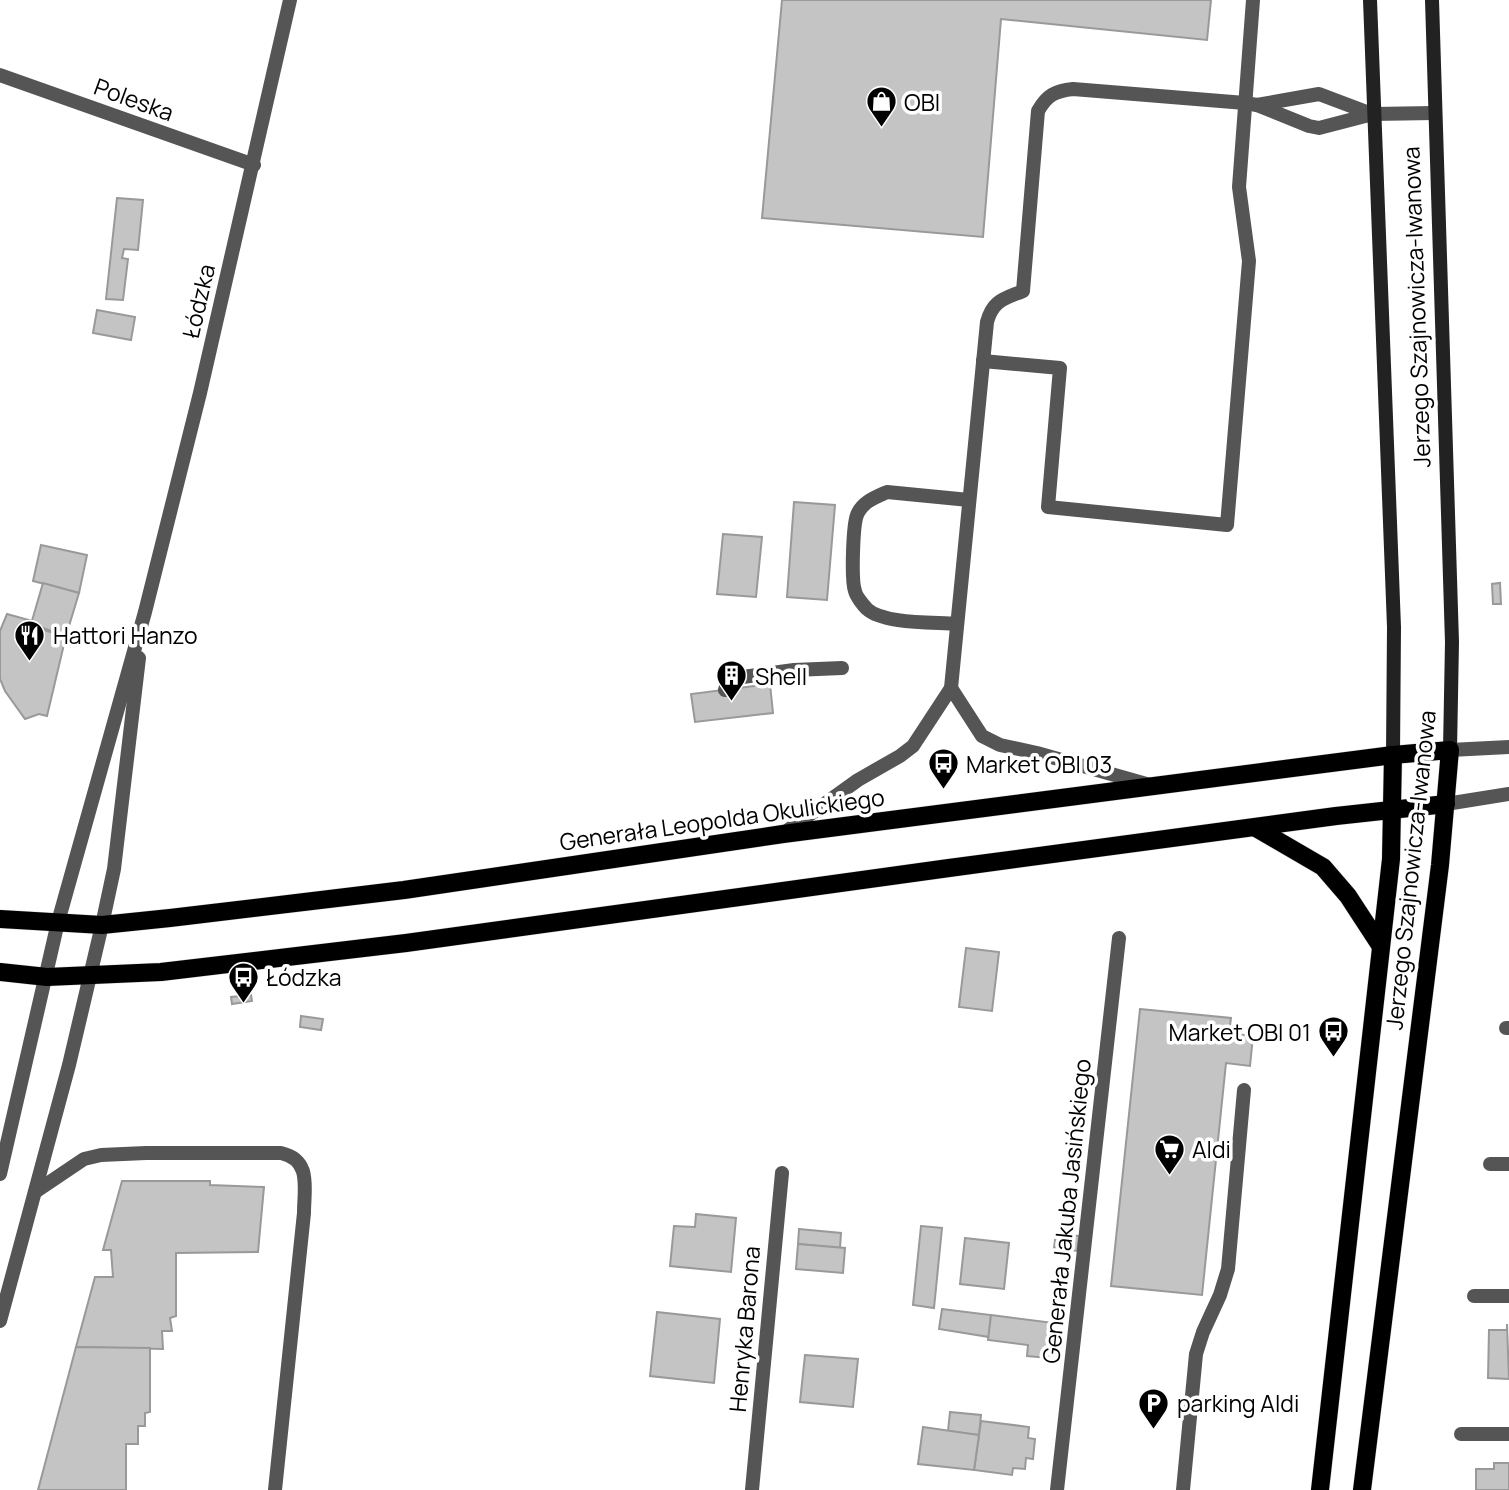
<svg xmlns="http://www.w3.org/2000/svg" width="1509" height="1490" viewBox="0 0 1509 1490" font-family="Manrope,sans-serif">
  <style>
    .building { fill: #c4c4c4; stroke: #999; stroke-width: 2 }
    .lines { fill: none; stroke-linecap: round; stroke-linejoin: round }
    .primary-casing { stroke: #dbdbdb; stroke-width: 19 }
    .service { stroke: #555; stroke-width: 14 }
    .minor { stroke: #555; stroke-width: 14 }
    .tertiary { stroke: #555; stroke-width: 14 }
    .secondary { stroke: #222; stroke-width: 14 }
    .primary { stroke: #000; stroke-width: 18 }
    .labels { text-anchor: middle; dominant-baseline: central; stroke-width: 7; stroke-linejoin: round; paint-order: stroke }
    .street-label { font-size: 23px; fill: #000; stroke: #fff }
    .poi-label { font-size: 23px; fill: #000; stroke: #fff; text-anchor: start }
  </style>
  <rect width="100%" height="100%" fill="#fff"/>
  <!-- building -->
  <g class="building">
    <path d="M782,0H1211L1207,40L1001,19L983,237L762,218Z"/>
    <path d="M117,198L143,200L138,250L124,249L122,258L128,259L123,300L106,299Z"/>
    <path d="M97,310L135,317L131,340L93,333Z"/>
    <path d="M794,502L835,505L827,600L787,597Z"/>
    <path d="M723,534L762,537L756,597L717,594Z"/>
    <path d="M41,545L87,555L79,593L33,581Z"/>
    <path d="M43,583L79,593L66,636L31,624Z"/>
    <path d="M1500,583L1501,604H1493L1492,584Z"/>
    <path d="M7,614L32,621L31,624L47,631L66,636L47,716L39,714L25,719L5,691L0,679V631Z"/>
    <path d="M770,684L773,713L695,722L691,694Z"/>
    <path d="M966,948L999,952L992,1011L959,1007Z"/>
    <path d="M251,995L252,1001L232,1004L231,997Z"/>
    <path d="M1140,1009L1231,1018L1229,1033L1253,1036L1250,1066L1226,1063L1202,1295L1111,1286Z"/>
    <path d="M301,1016L323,1019L321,1030L300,1027Z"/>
    <path d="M122,1181H210V1185L264,1187L258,1252L176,1253V1316L170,1318L172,1331H162L163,1349L76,1347L95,1277H113L111,1250H103Z"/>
    <path d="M696,1214L736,1218L731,1272L670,1266L674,1226L695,1227Z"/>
    <path d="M921,1226L942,1228L934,1308L913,1305Z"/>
    <path d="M799,1229L841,1233L840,1248L798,1244Z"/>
    <path d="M1056,1233L1079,1236L1077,1251L1054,1248Z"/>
    <path d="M965,1238L1009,1243L1004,1289L960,1284Z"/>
    <path d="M798,1244L845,1248L843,1273L796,1269Z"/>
    <path d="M942,1309L991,1315L989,1337L939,1329Z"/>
    <path d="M657,1312L720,1319L714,1383L650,1376Z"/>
    <path d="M991,1315L1054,1323L1049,1358L1027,1356L1028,1345L988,1340Z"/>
    <path d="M1507,1324L1509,1379L1488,1378L1489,1330H1507Z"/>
    <path d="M76,1347L150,1348V1412L145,1413V1426H138V1444H126V1490H38Z"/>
    <path d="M805,1355L858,1359L853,1407L800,1402Z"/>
    <path d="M950,1412L981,1415L979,1435L948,1431Z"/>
    <path d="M981,1421L1029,1427L1028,1438L1035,1439L1033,1459L1026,1458L1025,1469L1013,1468L1012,1475L974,1470Z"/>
    <path d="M923,1427L979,1435L974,1470L918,1464Z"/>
    <path d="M1494,1463H1509V1490H1476V1469H1494Z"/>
  </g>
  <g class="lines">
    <defs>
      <g id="primary">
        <path d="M1256,828L1323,867L1348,896L1380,945"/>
        <path d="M0,919L102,925L170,918L404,890L783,834L1393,755L1450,750L1440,865L1362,1490"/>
        <path d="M0,972L47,977L161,972L406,943L949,868L1336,816L1446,804"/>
        <path d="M1320,1490L1391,859L1393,755"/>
      </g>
    </defs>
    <!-- primary casing -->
    <use href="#primary" class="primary-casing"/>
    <!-- service -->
    <g class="service">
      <path d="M1257,105L1319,94L1372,114"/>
      <path d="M983,361L1060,368L1048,507L1227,525L1249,261L1239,187L1253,0"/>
      <path d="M957,624C934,622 883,624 867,609C863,605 856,596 855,591C851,580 853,525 857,515C862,502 876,497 887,492L969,500"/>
      <path d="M951,688L982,736L1000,745L1037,753L1150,785"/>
      <path d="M725,690L728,679L794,670L842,668"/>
      <path d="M784,833L858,780L900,756L913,746L951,688L987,322C993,300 1004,299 1023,291L1038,111C1047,95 1055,91 1073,89L1245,103L1257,105L1309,126L1319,128L1373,114L1434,113"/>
      <path d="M35,1192L84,1159L101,1155L146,1153H281C312,1160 304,1188 304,1213L275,1490"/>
      <path d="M1183,1490L1196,1354L1203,1332L1220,1295L1228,1269L1244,1090"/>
    </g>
    <!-- minor -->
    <g class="minor">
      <path d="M0,75L254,165"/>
      <path d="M1506,1028H1509"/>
      <path d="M1490,1164H1509"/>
      <path d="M1474,1296H1509"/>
      <path d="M1461,1434H1509"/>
      <path d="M752,1490L782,1173"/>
      <path d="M1057,1490L1119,938"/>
    </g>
    <!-- tertiary -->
    <g class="tertiary">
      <path d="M1450,750L1509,747"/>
      <path d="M1446,804L1509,794"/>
      <path d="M0,1174L58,922L145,612L200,393L290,0"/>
      <path d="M0,1321L69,1065L102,925L114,869L139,658"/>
    </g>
    <!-- secondary -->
    <g class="secondary">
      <path d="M1370,0L1394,627L1393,755"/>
      <path d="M1432,0L1452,642L1450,750"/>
    </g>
    <!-- primary -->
    <use href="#primary" class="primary"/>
  </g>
  <!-- icons -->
  <defs>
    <symbol id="shop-pin" viewBox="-11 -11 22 30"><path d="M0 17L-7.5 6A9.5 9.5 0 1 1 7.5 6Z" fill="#000" stroke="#fff"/><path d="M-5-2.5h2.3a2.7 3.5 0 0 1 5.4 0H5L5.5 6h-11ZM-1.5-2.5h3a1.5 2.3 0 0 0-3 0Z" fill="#fff"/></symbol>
    <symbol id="restaurant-pin" viewBox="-11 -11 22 30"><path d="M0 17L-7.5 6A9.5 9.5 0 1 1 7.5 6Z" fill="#000" stroke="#fff"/><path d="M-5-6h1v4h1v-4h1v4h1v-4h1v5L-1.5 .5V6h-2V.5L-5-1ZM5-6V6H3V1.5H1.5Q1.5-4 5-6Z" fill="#fff"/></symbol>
    <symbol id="building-pin" viewBox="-11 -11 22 30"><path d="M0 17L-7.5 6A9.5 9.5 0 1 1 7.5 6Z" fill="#000" stroke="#fff"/><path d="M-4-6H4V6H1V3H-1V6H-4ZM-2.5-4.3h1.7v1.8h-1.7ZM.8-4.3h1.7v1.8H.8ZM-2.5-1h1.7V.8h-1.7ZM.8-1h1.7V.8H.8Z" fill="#fff"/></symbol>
    <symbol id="bus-pin" viewBox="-11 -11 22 30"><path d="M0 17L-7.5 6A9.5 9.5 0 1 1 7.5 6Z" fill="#000" stroke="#fff"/><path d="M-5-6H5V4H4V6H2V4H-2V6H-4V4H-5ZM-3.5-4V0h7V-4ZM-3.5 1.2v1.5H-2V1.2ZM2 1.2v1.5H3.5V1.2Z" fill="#fff"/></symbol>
    <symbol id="supermarket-pin" viewBox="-11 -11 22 30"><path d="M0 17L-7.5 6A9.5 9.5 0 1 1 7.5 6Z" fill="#000" stroke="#fff"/><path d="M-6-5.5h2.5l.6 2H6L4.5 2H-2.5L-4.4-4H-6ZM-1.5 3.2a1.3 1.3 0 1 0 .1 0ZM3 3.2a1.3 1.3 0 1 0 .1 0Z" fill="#fff"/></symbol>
    <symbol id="parking-pin" viewBox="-11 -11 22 30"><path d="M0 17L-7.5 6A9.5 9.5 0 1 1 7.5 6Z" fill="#000" stroke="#fff"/><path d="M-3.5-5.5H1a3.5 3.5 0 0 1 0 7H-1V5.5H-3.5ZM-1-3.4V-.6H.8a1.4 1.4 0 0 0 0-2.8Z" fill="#fff"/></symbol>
  </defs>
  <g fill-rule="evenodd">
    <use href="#shop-pin" x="864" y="84" width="35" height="47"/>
    <use href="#restaurant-pin" x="12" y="618" width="35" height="47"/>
    <use href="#building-pin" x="714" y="658" width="35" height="47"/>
    <use href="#bus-pin" x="926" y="746" width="35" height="47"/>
    <use href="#bus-pin" x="226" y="960" width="35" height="47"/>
    <use href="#bus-pin" x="1316" y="1014" width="35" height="47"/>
    <use href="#supermarket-pin" x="1152" y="1132" width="35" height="47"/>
    <use href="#parking-pin" x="1136" y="1386" width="35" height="47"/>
  </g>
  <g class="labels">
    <!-- street labels -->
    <g class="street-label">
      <text transform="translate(134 99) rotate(20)">Poleska</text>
      <text transform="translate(198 301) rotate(-77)">Łódzka</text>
      <text transform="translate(1416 307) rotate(-92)">Jerzego Szajnowicza-Iwanowa</text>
      <text transform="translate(722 819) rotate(-8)">Generała Leopolda Okulickiego</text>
      <text transform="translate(1410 870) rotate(-84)">Jerzego Szajnowicza-Iwanowa</text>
      <text transform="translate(1066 1211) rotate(-84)">Generała Jakuba Jasińskiego</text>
      <text transform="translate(744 1329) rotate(-85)">Henryka Barona</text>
    </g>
    <!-- poi labels -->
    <g class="poi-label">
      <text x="904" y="102">OBI</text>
      <text x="53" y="635">Hattori Hanzo</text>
      <text x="755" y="676">Shell</text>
      <text x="966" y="764">Market OBI 03</text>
      <text x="266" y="977">Łódzka</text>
      <text x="1311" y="1032" text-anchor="end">Market OBI 01</text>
      <text x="1192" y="1149">Aldi</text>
      <text x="1177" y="1403">parking Aldi</text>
    </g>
  </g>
</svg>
